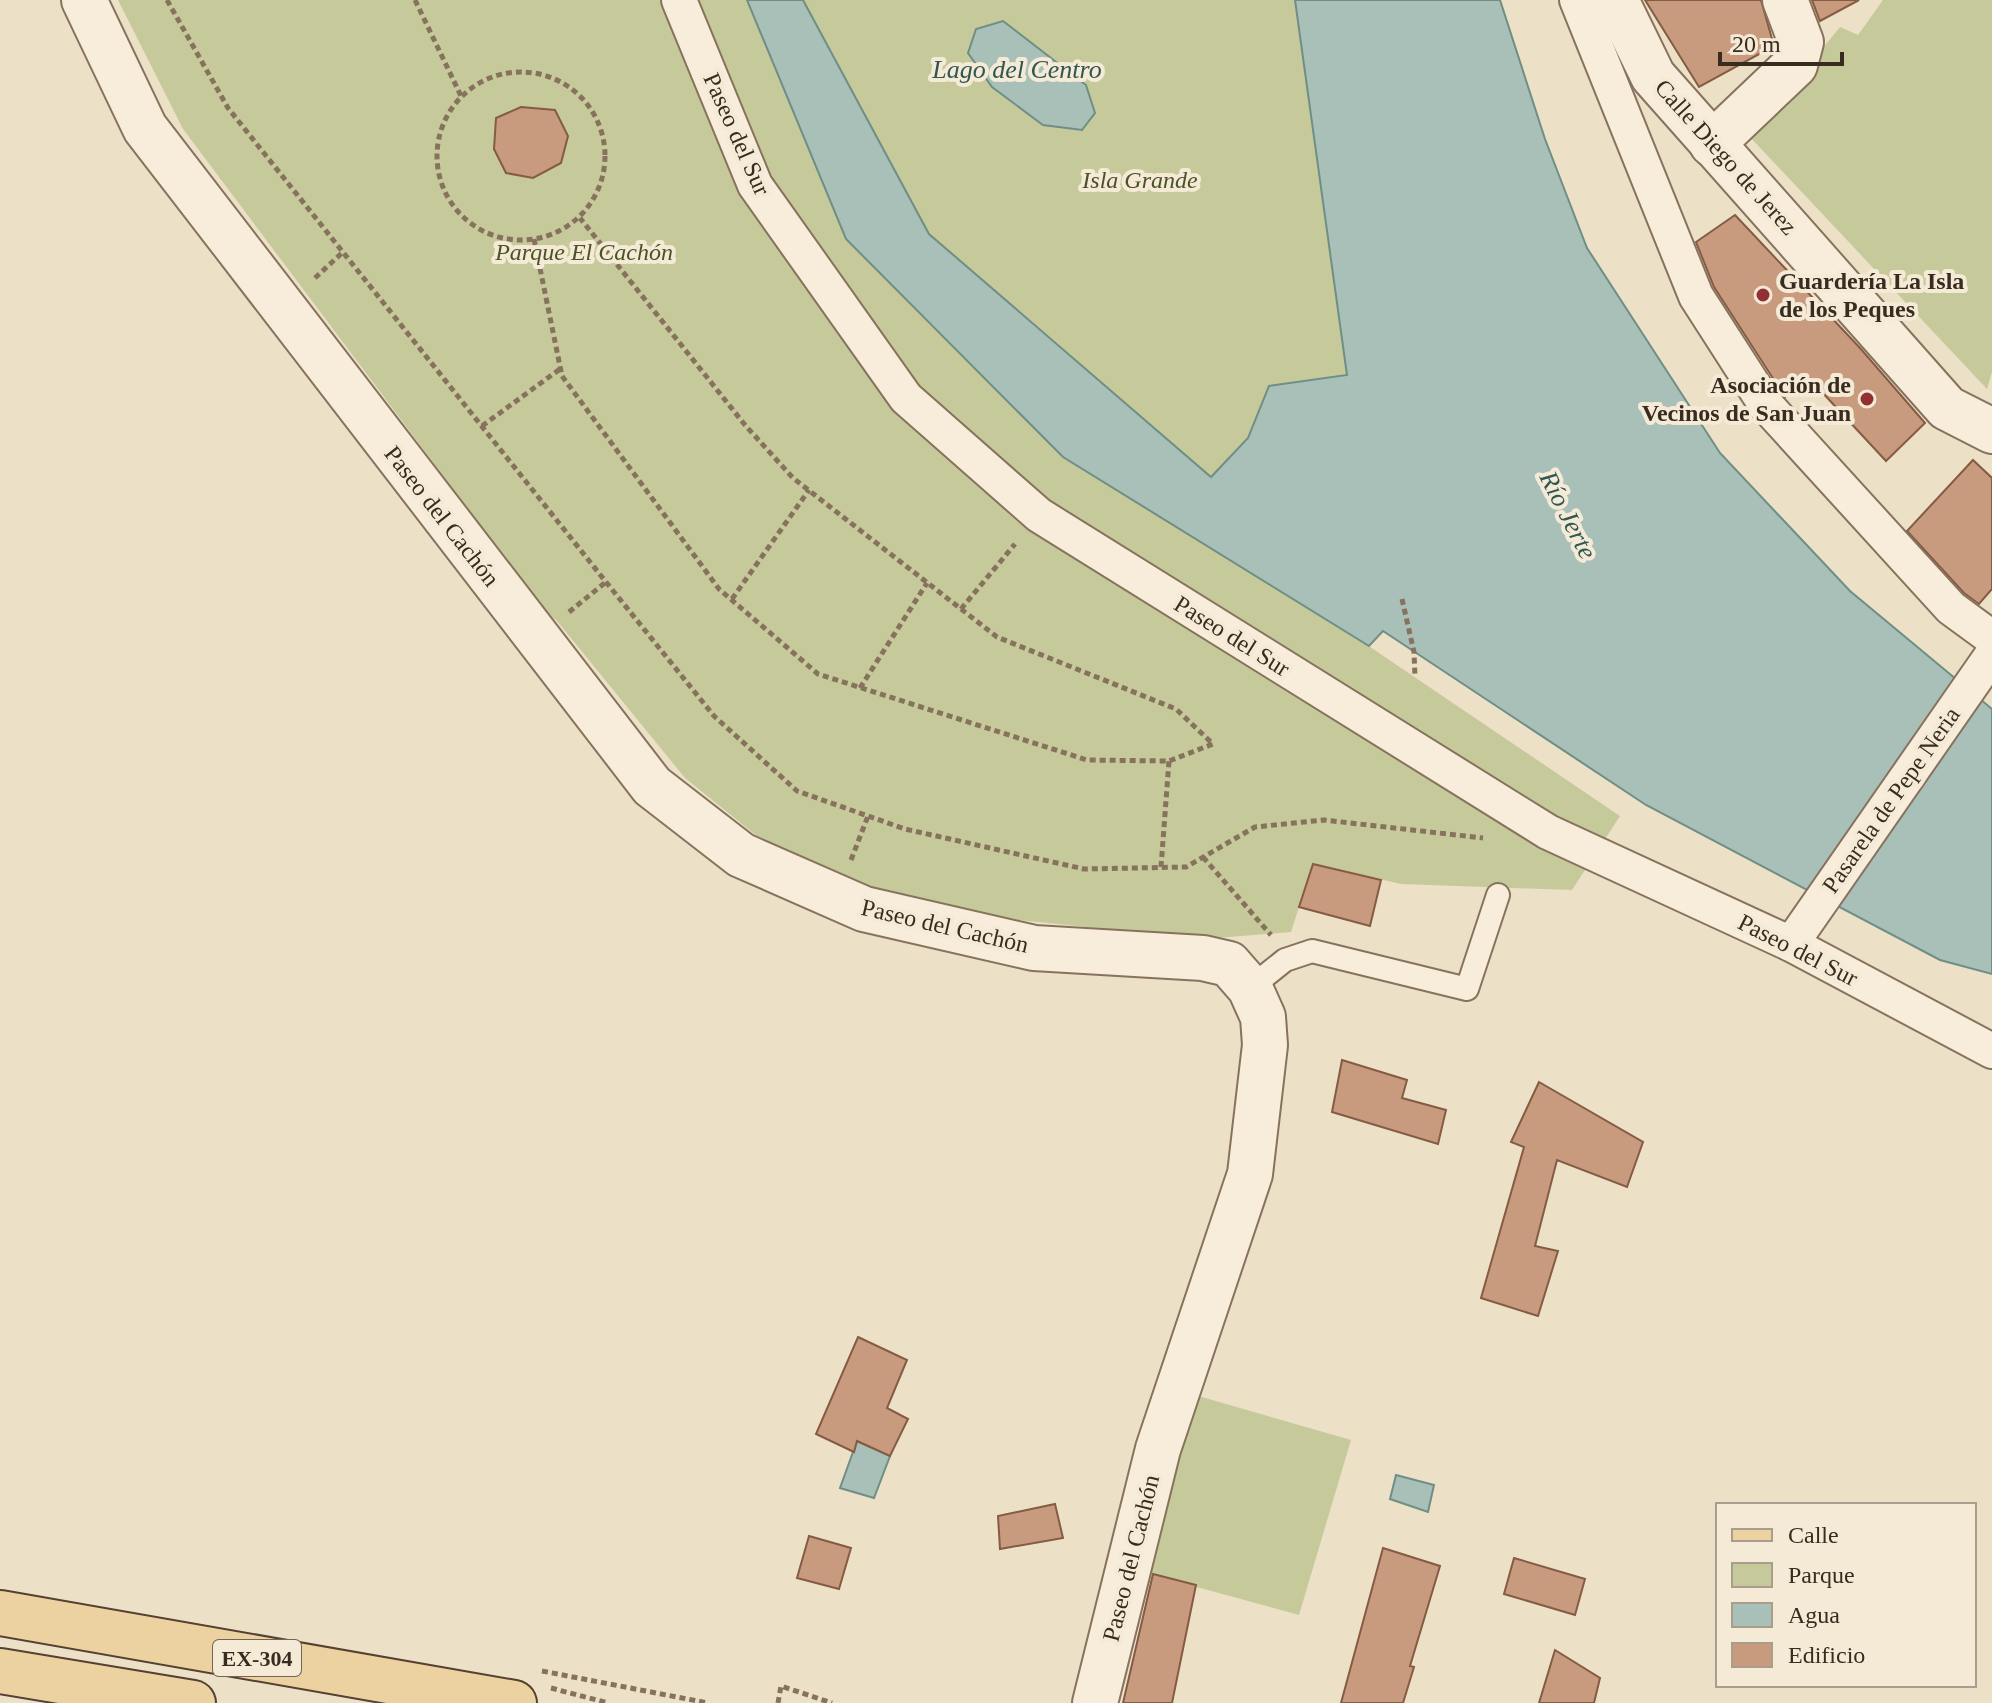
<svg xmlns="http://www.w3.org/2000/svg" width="1992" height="1703" viewBox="0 0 1992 1703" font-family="'Times New Roman',serif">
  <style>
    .green { fill: #c6ca9b }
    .water { fill: #a8c0b8; stroke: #6f8e85; stroke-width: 2 }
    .building { fill: #c89a7e; stroke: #855b44; stroke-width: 2 }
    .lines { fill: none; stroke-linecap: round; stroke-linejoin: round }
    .service-casing { stroke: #87725d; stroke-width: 26 }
    .pedestrian-casing { stroke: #87725d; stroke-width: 38 }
    .minor-casing { stroke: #87725d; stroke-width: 48 }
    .primary-casing { stroke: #554031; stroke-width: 48 }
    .path { stroke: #87725d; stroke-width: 5; stroke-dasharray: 6 4; stroke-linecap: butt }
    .service { stroke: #f7edda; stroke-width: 22 }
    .pedestrian { stroke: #f7edda; stroke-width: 34 }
    .minor { stroke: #f7edda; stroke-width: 44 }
    .primary { stroke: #edd2a1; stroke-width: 44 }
    .poi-dot { fill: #933034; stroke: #f4ead6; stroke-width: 3 }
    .labels { text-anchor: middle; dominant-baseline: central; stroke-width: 8; stroke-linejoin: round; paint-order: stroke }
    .shield { fill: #f4ead6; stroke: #706457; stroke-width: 2 }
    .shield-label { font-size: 22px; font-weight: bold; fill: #382b20 }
    .street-label { font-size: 24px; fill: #382b20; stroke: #f4ead6 }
    .park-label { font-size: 24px; font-style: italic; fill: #4a5328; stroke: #f4ead6 }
    .poi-label { font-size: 24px; font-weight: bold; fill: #382b20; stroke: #f4ead6; text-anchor: start }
    .water-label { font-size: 26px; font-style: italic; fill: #305753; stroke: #f4ead6 }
  </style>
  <rect width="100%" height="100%" fill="#ece0c7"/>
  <!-- green -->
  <g class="green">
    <path d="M118,0H747L846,239L1311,607L1620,816L1572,890L1401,884L1313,864L1291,932L1204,939L978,916L856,888L768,845L685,778L557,621L543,609L183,129Z"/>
    <path d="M803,0H1295L1347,375L1270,386L1248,438L1211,477L929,234Z"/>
    <path d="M1883,0H1992V372L1987,389L1750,137L1840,27L1858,35Z"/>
    <path d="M1195,1395L1351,1440L1299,1615L1149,1574Z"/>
  </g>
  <!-- water -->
  <g class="water">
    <path d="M747,0H803L929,234L1211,477L1248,438L1269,386L1347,375L1295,0H1500L1545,139L1587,248L1720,453L1850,591L1992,709V974L1940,960L1646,805L1383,631L1369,646L1063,457L846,239Z"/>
    <path d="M1003,21L1086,85L1095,113L1082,130L1043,125L992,87L968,53L976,29Z"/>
    <path d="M857,1441L890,1456L874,1498L840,1488Z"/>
    <path d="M1396,1475L1434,1485L1428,1512L1390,1499Z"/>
  </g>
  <!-- building -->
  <g class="building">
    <path d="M1645,0H1761L1774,46L1699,87Z"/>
    <path d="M1812,0H1859L1820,21Z"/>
    <path d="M521,107L555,110L568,136L561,163L533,178L506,173L494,149L496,118Z"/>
    <path d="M1735,215L1860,348L1925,423L1886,461L1807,376L1785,397L1714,287L1696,242Z"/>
    <path d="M1973,460L1992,478V589L1979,604L1964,593L1907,531Z"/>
    <path d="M1313,864L1381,880L1370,926L1299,907Z"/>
    <path d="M1342,1060L1407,1080L1402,1098L1446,1110L1438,1144L1332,1112Z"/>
    <path d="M1539,1082L1643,1142L1627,1187L1557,1160L1535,1246L1558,1251L1538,1316L1481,1298L1524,1147L1511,1142Z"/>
    <path d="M858,1337L907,1360L887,1408L908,1419L890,1456L857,1441L854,1452L816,1434Z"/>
    <path d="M1055,1504L1063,1538L1000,1549L998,1516Z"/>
    <path d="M809,1536L851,1548L839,1589L797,1578Z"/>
    <path d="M1383,1548L1440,1566L1410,1666L1414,1667L1403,1703H1341Z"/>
    <path d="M1514,1558L1585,1579L1575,1615L1504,1594Z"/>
    <path d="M1153,1574L1196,1585L1172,1703H1123Z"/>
    <path d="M1555,1650L1600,1678L1594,1703H1539Z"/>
  </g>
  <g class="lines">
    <defs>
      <path id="service" d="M1250,988L1285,960L1312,951L1467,989L1498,895"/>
      <g id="pedestrian">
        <path d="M679,0L755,185L906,398L1039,515L1548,832L1791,944L1992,1051"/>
        <path d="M1577,0L1696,296L1766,405L1951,608L1992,638"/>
        <path d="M1791,944L1992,655"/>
      </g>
      <g id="minor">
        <path d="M84,0L145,128L652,786L741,855L864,909L1034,948L1203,958L1229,964L1250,988L1263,1017L1265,1045L1250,1174L1158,1449L1095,1703"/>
        <path d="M1616,0L1653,76L1947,408L1992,431"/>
        <path d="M1712,144L1795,65L1801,42L1785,0"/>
      </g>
      <g id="primary">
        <path d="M0,1613L514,1703"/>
        <path d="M0,1671L193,1703"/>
      </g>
    </defs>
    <!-- service casing -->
    <use href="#service" class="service-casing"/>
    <!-- pedestrian casing -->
    <use href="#pedestrian" class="pedestrian-casing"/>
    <!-- minor casing -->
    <use href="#minor" class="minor-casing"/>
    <!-- primary casing -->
    <use href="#primary" class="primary-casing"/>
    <!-- path -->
    <g class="path">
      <path d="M167,0L228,108L606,582L714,716L797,791L905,829L1084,869L1186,867L1255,827L1324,820L1483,838"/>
      <path d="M415,0L461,96"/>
      <circle cx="521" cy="156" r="84"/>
      <path d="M534,239L562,376L719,589L818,674L1087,760L1169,761L1213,744L1176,709L997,637L793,478L745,425L580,218"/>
      <path d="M315,278L344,251"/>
      <path d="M482,426L560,369"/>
      <path d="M732,599L809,490"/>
      <path d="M1402,599L1414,652L1415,677"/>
      <path d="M961,609L1015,544"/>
      <path d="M569,612L606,582"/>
      <path d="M860,688L927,583"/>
      <path d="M1203,857L1271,935"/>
      <path d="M851,860L868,816"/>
      <path d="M1161,867L1169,761"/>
      <path d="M542,1671L708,1703"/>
      <path d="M551,1688L608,1703"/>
      <path d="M778,1703L781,1686L832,1703"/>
    </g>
    <!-- service -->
    <use href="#service" class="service"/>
    <!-- pedestrian -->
    <use href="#pedestrian" class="pedestrian"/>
    <!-- minor -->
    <use href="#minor" class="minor"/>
    <!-- primary -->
    <use href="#primary" class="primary"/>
  </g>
  <!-- markers -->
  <g class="poi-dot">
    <circle cx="1763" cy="295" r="8"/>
    <circle cx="1867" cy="399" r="8"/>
  </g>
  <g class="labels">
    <!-- shield labels -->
    <rect class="shield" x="213" y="1640" width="88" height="36" rx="6"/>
    <g class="shield-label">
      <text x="257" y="1658">EX-304</text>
    </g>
    <!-- street labels -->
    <g class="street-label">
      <text transform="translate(737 134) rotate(66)">Paseo del Sur</text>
      <text transform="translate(1726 157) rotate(48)">Calle Diego de Jerez</text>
      <text transform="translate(442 516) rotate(52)">Paseo del Cachón</text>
      <text transform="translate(1232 636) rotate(32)">Paseo del Sur</text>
      <text transform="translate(1891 800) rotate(-55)">Pasarela de Pepe Neria</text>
      <text transform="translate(945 926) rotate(13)">Paseo del Cachón</text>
      <text transform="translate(1798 950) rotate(27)">Paseo del Sur</text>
      <text transform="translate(1131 1558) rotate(-76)">Paseo del Cachón</text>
    </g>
    <!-- park labels -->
    <g class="park-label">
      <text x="1140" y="180">Isla Grande</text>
      <text x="584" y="252">Parque El Cachón</text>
    </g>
    <!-- poi labels -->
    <g class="poi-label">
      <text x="1779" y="281">Guardería La Isla<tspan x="1779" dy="28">de los Peques</tspan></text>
      <text x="1851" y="385" text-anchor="end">Asociación de<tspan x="1851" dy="28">Vecinos de San Juan</tspan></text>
    </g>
    <!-- water labels -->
    <g class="water-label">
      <text x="1017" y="69">Lago del Centro</text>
      <text transform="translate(1568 515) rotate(63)">Río Jerte</text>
    </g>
  </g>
  <!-- legend -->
  <rect x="1716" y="1503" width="260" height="184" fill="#f4ead6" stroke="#a99e8d" stroke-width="2"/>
  <rect x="1732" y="1529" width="40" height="12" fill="#edd2a1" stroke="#a99e8d" stroke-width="2"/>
  <text x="1788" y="1543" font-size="24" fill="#382b20">Calle</text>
  <rect x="1732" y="1563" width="40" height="24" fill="#c6ca9b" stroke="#a99e8d" stroke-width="2"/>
  <text x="1788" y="1583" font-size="24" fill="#382b20">Parque</text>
  <rect x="1732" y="1603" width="40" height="24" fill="#a8c0b8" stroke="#a99e8d" stroke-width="2"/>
  <text x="1788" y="1623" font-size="24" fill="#382b20">Agua</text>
  <rect x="1732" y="1643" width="40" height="24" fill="#c89a7e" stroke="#a99e8d" stroke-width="2"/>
  <text x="1788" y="1663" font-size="24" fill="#382b20">Edificio</text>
  <!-- scale -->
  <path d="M1720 52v12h122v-12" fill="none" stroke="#382b20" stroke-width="4"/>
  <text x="1732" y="52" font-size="24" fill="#382b20" stroke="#f4ead6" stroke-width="6" paint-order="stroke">20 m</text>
</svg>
